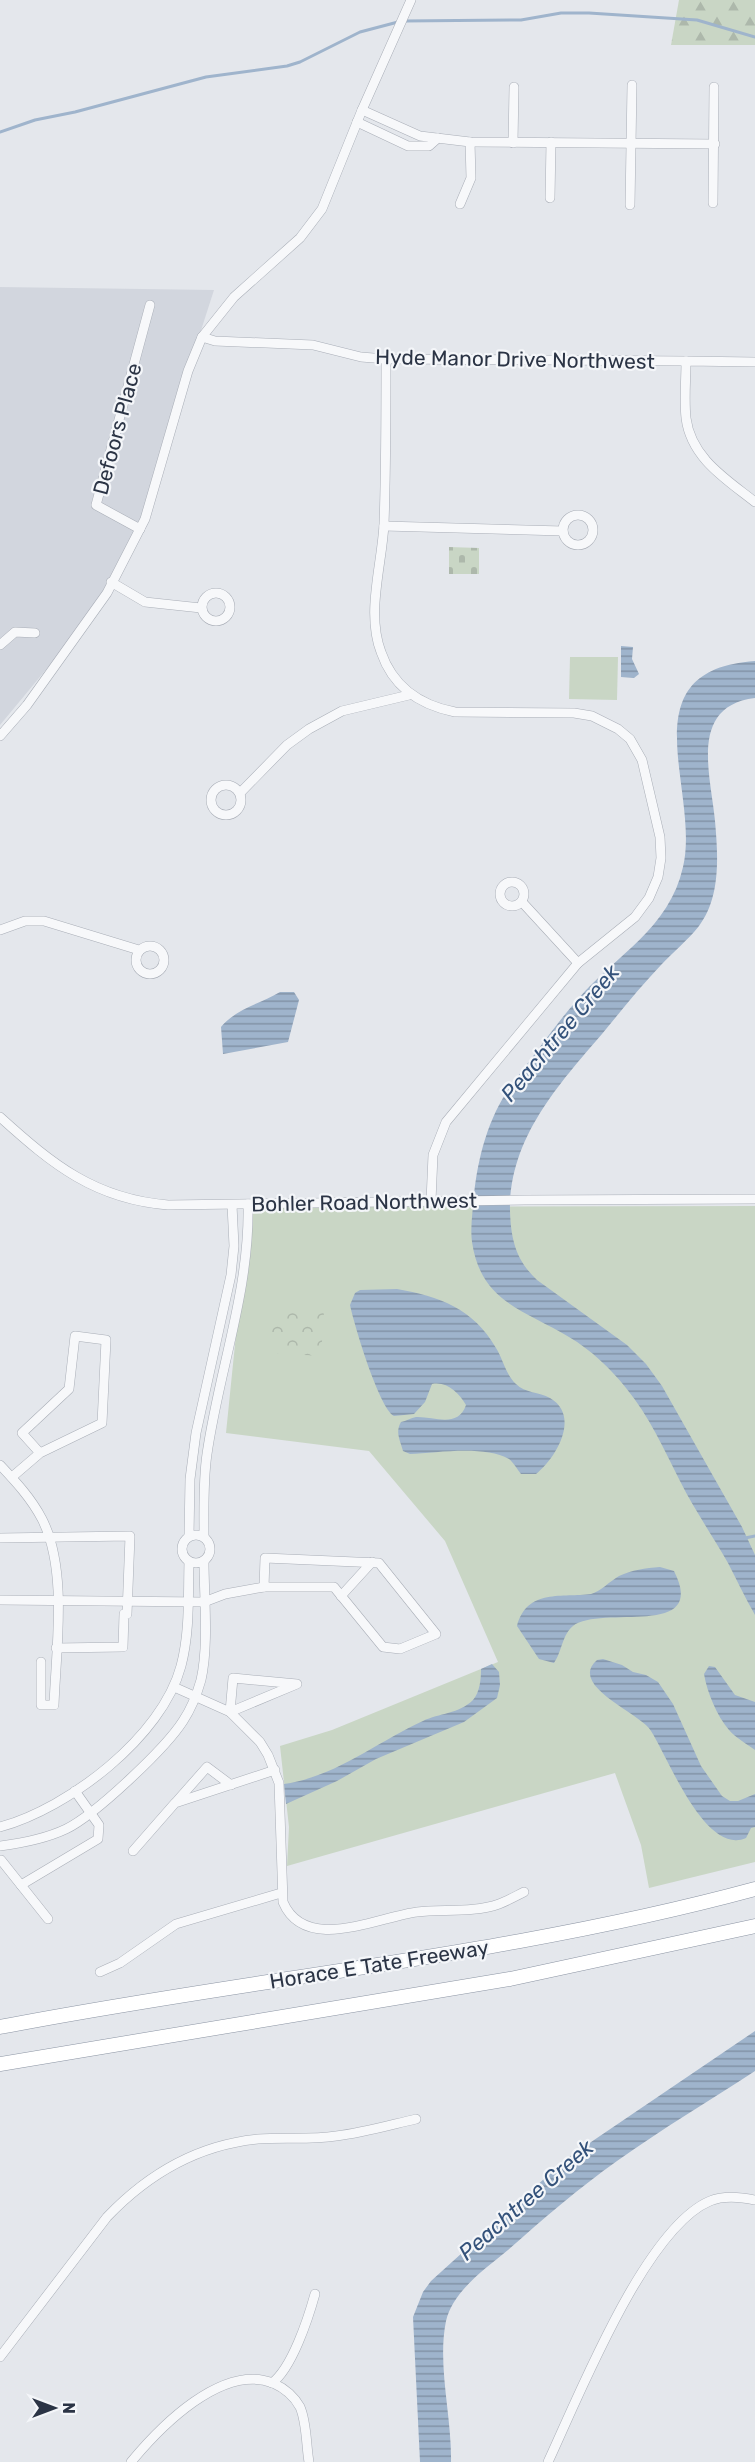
<svg xmlns="http://www.w3.org/2000/svg" width="755" height="2462" viewBox="0 0 755 2462" font-family="Rubik,sans-serif">
  <style>
    .built { fill: #d2d6de }
    .grass { fill: #c9d6c5 }
    .forest { fill: url(#forest-firs) }
    .cemetery { fill: url(#cemetery-stones) }
    .park { fill: url(#park-crowns) }
    .water { fill: url(#water-rules) }
    .lines { fill: none; stroke-linecap: round; stroke-linejoin: round }
    .stream { stroke: #9fb4cc; stroke-width: 3 }
    .minor-casing { stroke: #a9aeb7; stroke-width: 10 }
    .highway-casing { stroke: #8b94a3; stroke-width: 15 }
    .minor { stroke: #f7f8fa; stroke-width: 9 }
    .highway { stroke: #fff; stroke-width: 14 }
    .labels { text-anchor: middle; dominant-baseline: central; stroke-width: 4.5; stroke-linejoin: round; paint-order: stroke }
    .street-label { font-size: 21px; fill: #2b3445; stroke: #f4f6f9 }
    .water-label { font-size: 22px; font-style: italic; fill: #34527a; stroke: #f4f6f9 }
  </style>
  <defs>
    <pattern id="forest-firs" width="22" height="20" patternUnits="userSpaceOnUse" patternTransform="scale(1.5)"><rect width="22" height="20" fill="#c9d6c5"/><path d="M5 1l3.5 6h-7zM16 11l3.5 6h-7z" fill="#adb8ab"/></pattern>
    <pattern id="cemetery-stones" width="16" height="16" patternUnits="userSpaceOnUse" patternTransform="scale(1.5)"><rect width="16" height="16" fill="#c9d6c5"/><path d="M2 7V4a2 2 0 0 1 4 0v3zM10 15v-3a2 2 0 0 1 4 0v3z" fill="#adb8ab"/></pattern>
    <pattern id="park-crowns" width="20" height="18" patternUnits="userSpaceOnUse" patternTransform="scale(1.5)"><rect width="20" height="18" fill="#c9d6c5"/><path d="M2 6a3 3 0 1 1 6 0M12 15a3 3 0 1 1 6 0" fill="none" stroke="#adb8ab"/></pattern>
    <pattern id="water-rules" width="6" height="5" patternUnits="userSpaceOnUse" patternTransform="scale(1.5)"><rect width="6" height="5" fill="#9fb4cc"/><path d="M0 2.5h6" fill="none" stroke="#8293a7"/></pattern>
  </defs>
  <rect width="100%" height="100%" fill="#e4e7ec"/>
  <!-- built -->
  <path class="built" d="M0,287L214,290L175,411L145,519L119,568L68,643L0,725Z"/>
  <!-- grass -->
  <g class="grass">
    <path d="M570,657H618L617,700L569,699Z"/>
    <path d="M755,1206V1862L649,1888L641,1845L615,1773L287,1866L289,1827L280,1746L332,1730L498,1662L445,1541L369,1451L226,1433L249,1207Z"/>
  </g>
  <!-- forest -->
  <path class="forest" d="M679,0H755V45H671Z"/>
  <!-- cemetery -->
  <path class="cemetery" d="M449,547L479,548V574H449Z"/>
  <!-- park -->
  <path class="park" d="M273,1309L324,1311L321,1356L270,1353Z"/>
  <!-- water -->
  <g class="water">
    <path d="M621,646L633,647L632,659L639,674L634,678L621,677Z"/>
    <path d="M755,661V698C688,706 711,776 715,821C718,855 721,897 699,926C688,940 673,952 661,965C640,987 621,1011 602,1034C558,1085 509,1139 510,1211C511,1240 516,1260 537,1280L627,1345L646,1364L662,1386L742,1527L755,1555V1615C745,1598 737,1580 728,1563C712,1535 694,1509 680,1481C664,1449 649,1416 626,1388C610,1368 591,1350 569,1337C525,1310 481,1303 472,1242C470,1227 473,1210 474,1195C478,1156 489,1116 512,1084C534,1056 554,1026 578,999C617,954 669,929 683,867C701,791 625,670 755,661Z"/>
    <path d="M280,992H294L299,1000L288,1042L223,1054L221,1027C237,1008 260,1004 280,992Z"/>
    <path d="M397,1289C439,1296 474,1309 496,1348C503,1359 506,1375 516,1384C525,1393 539,1392 550,1398C581,1416 556,1458 536,1474H521C517,1469 513,1462 509,1459C484,1445 437,1453 410,1454L403,1451C400,1440 395,1432 401,1422C406,1421 411,1418 416,1417C433,1416 458,1429 466,1405C459,1393 447,1381 432,1384L425,1402L414,1414L394,1416C379,1408 354,1324 350,1305L355,1293L360,1290Z"/>
    <path d="M660,1567L674,1571C709,1640 601,1604 573,1626C562,1635 562,1652 554,1663L539,1659L517,1626C527,1588 563,1598 591,1594C600,1592 610,1581 619,1576C632,1570 645,1568 660,1567Z"/>
    <path d="M603,1659L622,1665L633,1672L646,1675L658,1682L673,1704L701,1766L722,1796L730,1801H738L755,1794V1827L751,1828L746,1838C705,1856 668,1757 651,1731C641,1713 567,1686 597,1660Z"/>
    <path d="M492,1664L499,1672L500,1685L497,1698L464,1722L376,1759L337,1781L286,1804L284,1784C335,1777 377,1742 423,1721C439,1713 459,1714 473,1700C480,1692 481,1679 481,1669Z"/>
    <path d="M709,1666L715,1667L735,1695L755,1702V1750C747,1744 736,1738 729,1730C717,1716 707,1692 704,1674Z"/>
    <path d="M755,2031V2071C709,2101 662,2129 617,2161C579,2188 543,2219 508,2250C485,2269 453,2291 446,2321C437,2365 452,2417 451,2462H420L413,2317L423,2292L431,2281L566,2159Z"/>
  </g>
  <g class="lines">
    <!-- stream -->
    <g class="stream">
      <path d="M404,21L521,20L561,13H589L697,20L755,37"/>
      <path d="M0,132L35,120L75,112L206,77L287,66L300,62L360,32L398,22"/>
      <path d="M745,1538L755,1536"/>
    </g>
    <defs>
      <g id="minor">
        <path d="M362,110L420,136L470,142L715,144"/>
        <path d="M357,122L408,146H429L438,138"/>
        <path d="M513,143L514,87"/>
        <path d="M550,198L551,142"/>
        <path d="M713,203L714,87"/>
        <path d="M460,204L471,178L470,142"/>
        <path d="M630,205L632,85"/>
        <path d="M202,337L215,341L313,345L361,357L386,359L686,361"/>
        <path d="M386,359C386,414 386,470 384,524C382,565 366,613 381,652C393,687 419,705 455,712L574,713L592,716L618,729L630,739L642,760L660,837L661,858L658,877L649,898L635,917L578,963L446,1122L433,1155L431,1201"/>
        <path d="M755,362L686,361C686,380 684,399 686,418C691,458 726,479 755,502"/>
        <circle cx="578" cy="530" r="15"/>
        <path d="M384,526L563,531"/>
        <path d="M140,529L96,505L150,305"/>
        <path d="M111,582L145,602L201,608"/>
        <circle cx="216" cy="607" r="14"/>
        <path d="M0,645L15,632L35,633"/>
        <path d="M0,736L27,705L107,593L145,519L188,371L202,337L234,297L300,238L322,209L362,110L411,0"/>
        <circle cx="226" cy="800" r="15"/>
        <path d="M240,793L287,745L309,729L342,711L409,695"/>
        <circle cx="512" cy="894" r="12"/>
        <path d="M522,902L578,963"/>
        <path d="M0,930L25,921H44L139,950"/>
        <circle cx="150" cy="960" r="14"/>
        <path d="M0,1117C53,1165 95,1199 168,1205L525,1200L755,1199"/>
        <path d="M0,1465C16,1482 31,1498 42,1519C68,1570 56,1649 54,1705H41V1662"/>
        <path d="M12,1477L40,1453L102,1423L106,1340L75,1336L69,1389L22,1433L40,1453"/>
        <circle cx="196" cy="1549" r="14"/>
        <path d="M189,1536L190,1479L196,1433L231,1275L234,1246L232,1205"/>
        <path d="M204,1537C204,1509 203,1481 207,1454C219,1370 250,1290 248,1204"/>
        <path d="M0,1538L130,1536L127,1614H124L123,1647L56,1648"/>
        <path d="M265,1558L379,1563L436,1634L400,1649L383,1647L334,1587H264Z"/>
        <path d="M341,1596L372,1562"/>
        <path d="M0,1600L204,1602L225,1594L264,1587"/>
        <path d="M233,1678L297,1684L230,1712Z"/>
        <path d="M174,1687L230,1712L260,1742L268,1755L279,1783L283,1902C305,1954 378,1917 417,1912C443,1909 474,1913 499,1904C507,1901 516,1896 524,1892"/>
        <path d="M177,1801L207,1767L231,1785"/>
        <path d="M0,1827C69,1808 162,1737 181,1666C190,1632 188,1597 189,1562"/>
        <path d="M0,1846C23,1843 45,1839 66,1829C95,1815 165,1749 183,1721C191,1709 197,1694 201,1680C209,1644 204,1598 204,1561"/>
        <path d="M133,1851L175,1803L275,1770"/>
        <path d="M1,1860L48,1919"/>
        <path d="M21,1885L98,1839L99,1825L75,1791"/>
        <path d="M100,1972L120,1963L176,1924L281,1893"/>
        <path d="M0,2357L107,2217C148,2174 197,2145 258,2139C284,2137 310,2140 336,2136C363,2133 390,2125 416,2119"/>
        <path d="M272,2383C292,2368 308,2319 315,2294"/>
        <path d="M131,2462C160,2427 222,2363 273,2383C284,2388 294,2396 300,2407C307,2423 306,2445 309,2462"/>
        <path d="M548,2462C578,2398 645,2228 710,2201C724,2195 741,2197 755,2200"/>
      </g>
      <g id="highway">
        <path d="M0,2027C251,1978 508,1956 755,1889"/>
        <path d="M0,2064L510,1979L755,1926"/>
      </g>
    </defs>
    <!-- minor casing -->
    <use href="#minor" class="minor-casing"/>
    <!-- highway casing -->
    <use href="#highway" class="highway-casing"/>
    <!-- minor -->
    <use href="#minor" class="minor"/>
    <!-- highway -->
    <use href="#highway" class="highway"/>
  </g>
  <g class="labels">
    <!-- street labels -->
    <g class="street-label">
      <text transform="translate(515 359) rotate(1)">Hyde Manor Drive Northwest</text>
      <text transform="translate(117 429) rotate(-75)">Defoors Place</text>
      <text transform="translate(364 1202) rotate(-1)">Bohler Road Northwest</text>
      <text transform="translate(379 1964) rotate(-9)">Horace E Tate Freeway</text>
    </g>
    <!-- water labels -->
    <g class="water-label">
      <text transform="translate(560 1033) rotate(-50)">Peachtree Creek</text>
      <text transform="translate(526 2200) rotate(-41)">Peachtree Creek</text>
    </g>
  </g>
  <!-- north arrow -->
  <g transform="translate(54 2408) rotate(90)" stroke="#f4f6f9" stroke-width="4.5" paint-order="stroke">
  <path d="M0-4.5L10 22L0 15L-10 22Z" fill="#2b3445"/>
  <text y="-9" font-size="16" font-weight="bold" text-anchor="middle" fill="#2b3445">N</text>
  </g>
</svg>
